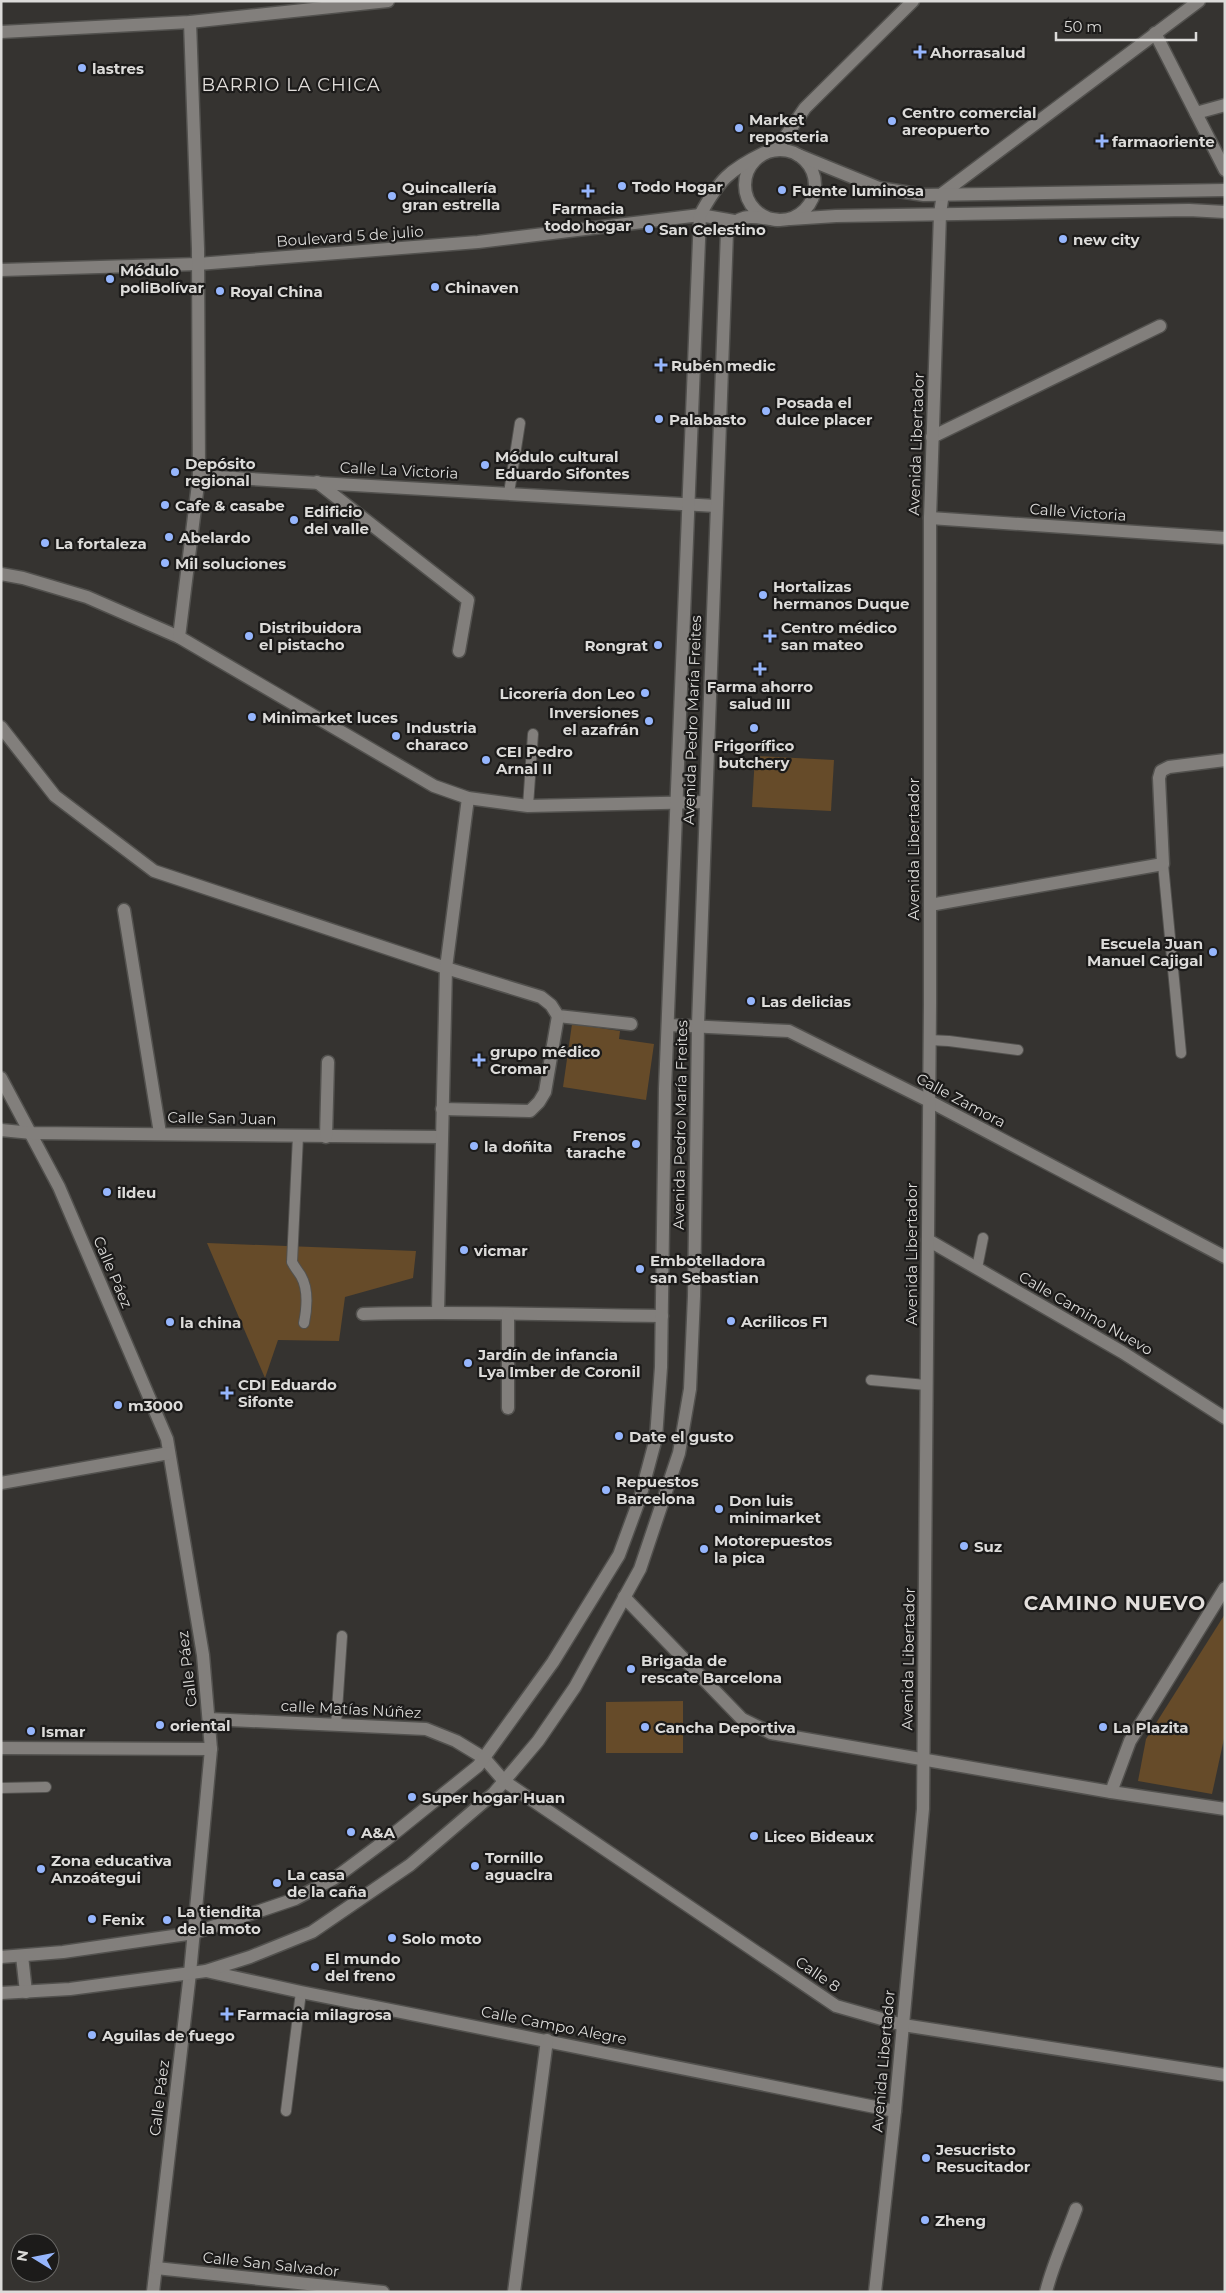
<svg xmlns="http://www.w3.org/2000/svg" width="1226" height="2293" viewBox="0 0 1226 2293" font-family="Montserrat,sans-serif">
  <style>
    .green { fill: #664b29 }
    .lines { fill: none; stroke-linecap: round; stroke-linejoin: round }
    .service-casing { stroke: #52514e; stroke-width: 12 }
    .minor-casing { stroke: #52514e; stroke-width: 15 }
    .tertiary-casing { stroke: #52514e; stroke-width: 15 }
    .service { stroke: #827f7c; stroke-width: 10 }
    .minor { stroke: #827f7c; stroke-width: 12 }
    .tertiary { stroke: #827f7c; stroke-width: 12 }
    .poi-dot { fill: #96b6fd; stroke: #1c1b1a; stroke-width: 2 }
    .labels { text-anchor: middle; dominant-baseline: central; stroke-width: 4.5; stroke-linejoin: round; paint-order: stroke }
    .poi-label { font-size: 15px; font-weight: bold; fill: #dcdbd9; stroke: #1c1b1a; text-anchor: start }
    .street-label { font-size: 15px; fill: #dcdbd9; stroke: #1c1b1a }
    .quarter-label { font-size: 18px; letter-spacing: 1px; fill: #e3dfdc; stroke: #1c1b1a }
    .district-label { font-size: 20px; font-weight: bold; letter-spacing: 1px; fill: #e3dfdc; stroke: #1c1b1a }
  </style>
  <rect width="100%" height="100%" fill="#353330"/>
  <!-- green -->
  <g class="green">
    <path d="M755,756L834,760L831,811L752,807Z"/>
    <path d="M572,1024L620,1031L619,1039L654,1044L646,1100L563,1087Z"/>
    <path d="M207,1243L416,1251L413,1278L345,1297L339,1341L278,1340L265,1378Z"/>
    <path d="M1225,1614V1734L1212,1794L1138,1781L1146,1739Z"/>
    <path d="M683,1701V1753H606V1702Z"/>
  </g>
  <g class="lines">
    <defs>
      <g id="service">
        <path d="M509,493L520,423"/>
        <path d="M528,806L533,734"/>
        <path d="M1163,864L1181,1053"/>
        <path d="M929,1040L949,1041L1018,1050"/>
        <path d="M298,1136L292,1262C295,1268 298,1271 301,1276C309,1290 307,1308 304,1323"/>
        <path d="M977,1268L983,1238"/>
        <path d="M871,1380L926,1385"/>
        <path d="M336,1725L342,1636"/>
        <path d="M1,1788L46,1787"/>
        <path d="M286,2111L301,1992"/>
      </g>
      <g id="minor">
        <path d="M1,32L190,22L388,1"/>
        <path d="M1155,33L1225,170"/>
        <path d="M1196,113L1225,105"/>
        <path d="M776,150L805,108L913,1"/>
        <path d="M1,270L198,264L478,242L700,215L734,221"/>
        <path d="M932,437L1160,326"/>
        <path d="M199,476L716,506"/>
        <path d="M317,482L468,600L459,651"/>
        <path d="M930,518L1225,538"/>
        <path d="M1,574L23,578L87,597L179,637L434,786L468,798L528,806L705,802"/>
        <path d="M179,637L199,476L198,249L190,22"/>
        <path d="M1,727L55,796L154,871L446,968L541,997L551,1005L558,1016L631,1024"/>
        <path d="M930,905L1163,864L1159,778L1161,771L1169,767L1225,760"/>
        <path d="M124,910L160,1133"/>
        <path d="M668,1025L789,1031L929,1101L1225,1257"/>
        <path d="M1,1078L59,1187L167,1439L203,1655L211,1749L190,1973L153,2292"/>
        <path d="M442,1109L530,1111L539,1102L545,1092L558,1016"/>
        <path d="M1,1130L32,1133L441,1137"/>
        <path d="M326,1137L328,1062"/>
        <path d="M928,1240L1122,1352L1225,1418"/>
        <path d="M438,1312L446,968L468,798"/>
        <path d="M363,1314C462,1311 562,1315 662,1316"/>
        <path d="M508,1408V1315"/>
        <path d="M1,1483L169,1453"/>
        <path d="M624,1597L742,1719L771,1733L1111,1792L1225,1809"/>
        <path d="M209,1719L426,1729L456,1741L484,1758L504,1781L836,2006L903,2025L1225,2075"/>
        <path d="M1,1748L211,1749"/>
        <path d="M1111,1792L1130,1741L1225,1588"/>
        <path d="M206,1971L301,1992L895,2111"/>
        <path d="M156,2268L383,2292"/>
        <path d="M514,2292L547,2040"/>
        <path d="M875,2292L895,2111L923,1809L930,1004V518L940,214L943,193L1199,1"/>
        <path d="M1046,2292C1053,2263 1066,2237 1076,2209"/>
      </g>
      <g id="tertiary">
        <circle cx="780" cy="185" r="35"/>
        <path d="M798,155L879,188L924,195L1225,190"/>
        <path d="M790,219L836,216L1189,210L1225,212"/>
        <path d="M22,1956L26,1992"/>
        <path d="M1,1957L63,1952L194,1933L295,1899L335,1878L386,1840L478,1766L553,1662L619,1555L640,1498L656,1438L661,1367L665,1089L700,215C719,180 729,170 764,153"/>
        <path d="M1,1993L70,1989L206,1971L250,1957L312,1932L410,1865L494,1793L538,1741L575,1687L640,1569L679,1453L690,1389L694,1296L698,1025L727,232C741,210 755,218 778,220"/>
      </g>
    </defs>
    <!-- service casing -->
    <use href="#service" class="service-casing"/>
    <!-- minor casing -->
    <use href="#minor" class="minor-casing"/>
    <!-- tertiary casing -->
    <use href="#tertiary" class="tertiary-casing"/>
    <!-- service -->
    <use href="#service" class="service"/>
    <!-- minor -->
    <use href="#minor" class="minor"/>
    <!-- tertiary -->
    <use href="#tertiary" class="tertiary"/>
  </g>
  <!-- markers -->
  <g class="poi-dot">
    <path d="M917.5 44.5h5v5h5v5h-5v5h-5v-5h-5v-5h5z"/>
    <circle cx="82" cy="68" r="5"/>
    <circle cx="892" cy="121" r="5"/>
    <circle cx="739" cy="128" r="5"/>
    <path d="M1099.5 133.5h5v5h5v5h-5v5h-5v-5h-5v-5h5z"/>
    <circle cx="622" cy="186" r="5"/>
    <circle cx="782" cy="190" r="5"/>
    <path d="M585.5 183.5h5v5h5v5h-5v5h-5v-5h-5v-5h5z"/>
    <circle cx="392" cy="196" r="5"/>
    <circle cx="649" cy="229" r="5"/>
    <circle cx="1063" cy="239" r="5"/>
    <circle cx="110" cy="279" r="5"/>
    <circle cx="435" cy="287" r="5"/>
    <circle cx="220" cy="291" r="5"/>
    <path d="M658.5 357.5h5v5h5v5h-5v5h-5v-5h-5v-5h5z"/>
    <circle cx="766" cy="411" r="5"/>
    <circle cx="659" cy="419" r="5"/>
    <circle cx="485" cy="465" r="5"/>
    <circle cx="175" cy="472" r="5"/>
    <circle cx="165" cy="505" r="5"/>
    <circle cx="294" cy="520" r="5"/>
    <circle cx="169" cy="537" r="5"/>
    <circle cx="45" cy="543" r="5"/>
    <circle cx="165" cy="563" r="5"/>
    <circle cx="763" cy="595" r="5"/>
    <circle cx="249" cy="636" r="5"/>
    <path d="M767.5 628.5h5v5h5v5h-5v5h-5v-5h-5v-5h5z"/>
    <circle cx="658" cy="645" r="5"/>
    <path d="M757.5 661.5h5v5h5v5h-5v5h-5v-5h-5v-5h5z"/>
    <circle cx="645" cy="693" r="5"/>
    <circle cx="252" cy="717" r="5"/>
    <circle cx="649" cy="721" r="5"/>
    <circle cx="754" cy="728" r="5"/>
    <circle cx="396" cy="736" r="5"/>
    <circle cx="486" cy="760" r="5"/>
    <circle cx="1213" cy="952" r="5"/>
    <circle cx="751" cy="1001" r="5"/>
    <path d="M476.5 1052.5h5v5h5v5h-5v5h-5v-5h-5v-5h5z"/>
    <circle cx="636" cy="1144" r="5"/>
    <circle cx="474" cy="1146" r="5"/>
    <circle cx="107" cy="1192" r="5"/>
    <circle cx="464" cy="1250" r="5"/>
    <circle cx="640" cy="1269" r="5"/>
    <circle cx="731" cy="1321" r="5"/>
    <circle cx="170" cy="1322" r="5"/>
    <circle cx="468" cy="1363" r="5"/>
    <path d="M224.5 1385.5h5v5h5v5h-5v5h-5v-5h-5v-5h5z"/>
    <circle cx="118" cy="1405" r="5"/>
    <circle cx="619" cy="1436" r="5"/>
    <circle cx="606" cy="1490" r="5"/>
    <circle cx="719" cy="1509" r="5"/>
    <circle cx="964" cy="1546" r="5"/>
    <circle cx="704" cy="1549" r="5"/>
    <circle cx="631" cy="1669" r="5"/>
    <circle cx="160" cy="1725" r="5"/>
    <circle cx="645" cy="1727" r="5"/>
    <circle cx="1103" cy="1727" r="5"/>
    <circle cx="31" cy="1731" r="5"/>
    <circle cx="412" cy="1797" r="5"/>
    <circle cx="351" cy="1832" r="5"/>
    <circle cx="754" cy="1836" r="5"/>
    <circle cx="475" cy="1866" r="5"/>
    <circle cx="41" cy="1869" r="5"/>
    <circle cx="277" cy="1883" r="5"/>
    <circle cx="92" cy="1919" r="5"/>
    <circle cx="167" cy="1920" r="5"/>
    <circle cx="392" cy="1938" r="5"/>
    <circle cx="315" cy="1967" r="5"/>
    <path d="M224.5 2006.5h5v5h5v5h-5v5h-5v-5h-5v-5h5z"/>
    <circle cx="92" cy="2035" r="5"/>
    <circle cx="926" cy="2158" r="5"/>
    <circle cx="925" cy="2220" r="5"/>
  </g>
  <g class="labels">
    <!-- poi labels -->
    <g class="poi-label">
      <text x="930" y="52">Ahorrasalud</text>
      <text x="92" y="68">lastres</text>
      <text x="902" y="112">Centro comercial<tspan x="902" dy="17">areopuerto</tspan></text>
      <text x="749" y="119">Market<tspan x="749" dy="17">reposteria</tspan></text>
      <text x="1112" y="141">farmaoriente</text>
      <text x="632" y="186">Todo Hogar</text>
      <text x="402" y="187">Quincallería<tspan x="402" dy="17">gran estrella</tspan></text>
      <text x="792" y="190">Fuente luminosa</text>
      <text x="588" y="208" text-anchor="middle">Farmacia<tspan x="588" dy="17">todo hogar</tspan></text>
      <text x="659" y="229">San Celestino</text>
      <text x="1073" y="239">new city</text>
      <text x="120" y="270">Módulo<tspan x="120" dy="17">poliBolívar</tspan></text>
      <text x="445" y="287">Chinaven</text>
      <text x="230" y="291">Royal China</text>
      <text x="671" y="365">Rubén medic</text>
      <text x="776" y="402">Posada el<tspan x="776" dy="17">dulce placer</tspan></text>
      <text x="669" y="419">Palabasto</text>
      <text x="495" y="456">Módulo cultural<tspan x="495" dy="17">Eduardo Sifontes</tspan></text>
      <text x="185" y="463">Depósito<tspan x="185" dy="17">regional</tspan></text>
      <text x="175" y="505">Cafe &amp; casabe</text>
      <text x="304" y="511">Edificio<tspan x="304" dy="17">del valle</tspan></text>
      <text x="179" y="537">Abelardo</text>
      <text x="55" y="543">La fortaleza</text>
      <text x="175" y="563">Mil soluciones</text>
      <text x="773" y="586">Hortalizas<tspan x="773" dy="17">hermanos Duque</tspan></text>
      <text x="259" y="627">Distribuidora<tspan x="259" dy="17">el pistacho</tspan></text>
      <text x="781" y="627">Centro médico<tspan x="781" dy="17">san mateo</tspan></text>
      <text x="648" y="645" text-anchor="end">Rongrat</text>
      <text x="760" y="686" text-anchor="middle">Farma ahorro<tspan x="760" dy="17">salud III</tspan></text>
      <text x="635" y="693" text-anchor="end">Licorería don Leo</text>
      <text x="639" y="712" text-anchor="end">Inversiones<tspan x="639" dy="17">el azafrán</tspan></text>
      <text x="262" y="717">Minimarket luces</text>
      <text x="406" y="727">Industria<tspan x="406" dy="17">characo</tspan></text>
      <text x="754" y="745" text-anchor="middle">Frigorífico<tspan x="754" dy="17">butchery</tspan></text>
      <text x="496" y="751">CEI Pedro<tspan x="496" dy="17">Arnal II</tspan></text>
      <text x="1203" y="943" text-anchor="end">Escuela Juan<tspan x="1203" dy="17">Manuel Cajigal</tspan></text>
      <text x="761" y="1001">Las delicias</text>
      <text x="490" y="1051">grupo médico<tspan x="490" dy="17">Cromar</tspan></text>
      <text x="626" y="1135" text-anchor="end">Frenos<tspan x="626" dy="17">tarache</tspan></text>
      <text x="484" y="1146">la doñita</text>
      <text x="117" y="1192">ildeu</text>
      <text x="474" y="1250">vicmar</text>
      <text x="650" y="1260">Embotelladora<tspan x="650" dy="17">san Sebastian</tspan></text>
      <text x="741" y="1321">Acrilicos F1</text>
      <text x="180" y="1322">la china</text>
      <text x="478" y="1354">Jardín de infancia<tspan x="478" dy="17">Lya Imber de Coronil</tspan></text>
      <text x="238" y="1384">CDI Eduardo<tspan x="238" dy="17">Sifonte</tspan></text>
      <text x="128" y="1405">m3000</text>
      <text x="629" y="1436">Date el gusto</text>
      <text x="616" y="1481">Repuestos<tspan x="616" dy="17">Barcelona</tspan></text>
      <text x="729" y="1500">Don luis<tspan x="729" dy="17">minimarket</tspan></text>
      <text x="714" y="1540">Motorepuestos<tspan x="714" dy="17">la pica</tspan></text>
      <text x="974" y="1546">Suz</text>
      <text x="641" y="1660">Brigada de<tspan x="641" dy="17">rescate Barcelona</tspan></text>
      <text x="170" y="1725">oriental</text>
      <text x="655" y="1727">Cancha Deportiva</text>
      <text x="1113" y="1727">La Plazita</text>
      <text x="41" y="1731">Ismar</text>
      <text x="422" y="1797">Super hogar Huan</text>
      <text x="361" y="1832">A&amp;A</text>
      <text x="764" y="1836">Liceo Bideaux</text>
      <text x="485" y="1857">Tornillo<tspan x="485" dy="17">aguaclra</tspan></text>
      <text x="51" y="1860">Zona educativa<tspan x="51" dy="17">Anzoátegui</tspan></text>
      <text x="287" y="1874">La casa<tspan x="287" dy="17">de la caña</tspan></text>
      <text x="177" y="1911">La tiendita<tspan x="177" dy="17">de la moto</tspan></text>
      <text x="102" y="1919">Fenix</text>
      <text x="402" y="1938">Solo moto</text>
      <text x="325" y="1958">El mundo<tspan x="325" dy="17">del freno</tspan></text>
      <text x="237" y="2014">Farmacia milagrosa</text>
      <text x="102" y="2035">Aguilas de fuego</text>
      <text x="936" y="2149">Jesucristo<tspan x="936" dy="17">Resucitador</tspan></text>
      <text x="935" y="2220">Zheng</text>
    </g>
    <!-- street labels -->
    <g class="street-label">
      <text transform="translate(350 236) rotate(-4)">Boulevard 5 de julio</text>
      <text transform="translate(916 444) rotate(-88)">Avenida Libertador</text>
      <text transform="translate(399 470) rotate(3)">Calle La Victoria</text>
      <text transform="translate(1078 512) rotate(4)">Calle Victoria</text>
      <text transform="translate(692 720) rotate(-88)">Avenida Pedro María Freites</text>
      <text transform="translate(913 849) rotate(-90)">Avenida Libertador</text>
      <text transform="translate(961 1100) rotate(28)">Calle Zamora</text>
      <text transform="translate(222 1118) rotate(1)">Calle San Juan</text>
      <text transform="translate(680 1125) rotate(-89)">Avenida Pedro María Freites</text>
      <text transform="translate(911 1254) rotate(-90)">Avenida Libertador</text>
      <text transform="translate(113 1272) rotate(67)">Calle Páez</text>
      <text transform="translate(1086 1313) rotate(30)">Calle Camino Nuevo</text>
      <text transform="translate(908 1659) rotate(-89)">Avenida Libertador</text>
      <text transform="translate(187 1669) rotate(-97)">Calle Páez</text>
      <text transform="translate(351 1709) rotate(3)">calle Matías Núñez</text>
      <text transform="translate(818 1974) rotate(34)">Calle 8</text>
      <text transform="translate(554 2025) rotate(11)">Calle Campo Alegre</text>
      <text transform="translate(883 2061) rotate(-85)">Avenida Libertador</text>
      <text transform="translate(159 2098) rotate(-83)">Calle Páez</text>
      <text transform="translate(271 2264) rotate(6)">Calle San Salvador</text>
    </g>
    <!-- quarter labels -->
    <g class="quarter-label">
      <text x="291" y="85">BARRIO LA CHICA</text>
    </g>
    <!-- district labels -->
    <g class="district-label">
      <text x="1115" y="1603">CAMINO NUEVO</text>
    </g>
  </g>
  <!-- border -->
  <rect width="1226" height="2293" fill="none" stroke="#dcdbd9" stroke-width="5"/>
  <!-- north arrow -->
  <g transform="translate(35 2258) rotate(280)"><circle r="24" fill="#1c1b1a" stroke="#696866"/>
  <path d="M0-4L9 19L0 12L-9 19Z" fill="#96b6fd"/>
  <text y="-8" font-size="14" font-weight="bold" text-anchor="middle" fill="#dcdbd9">N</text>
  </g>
  <!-- scale -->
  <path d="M1056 32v8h140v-8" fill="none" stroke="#dcdbd9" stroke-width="2.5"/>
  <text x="1064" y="32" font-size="15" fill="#dcdbd9" stroke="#1c1b1a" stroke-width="4" paint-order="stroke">50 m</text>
</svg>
